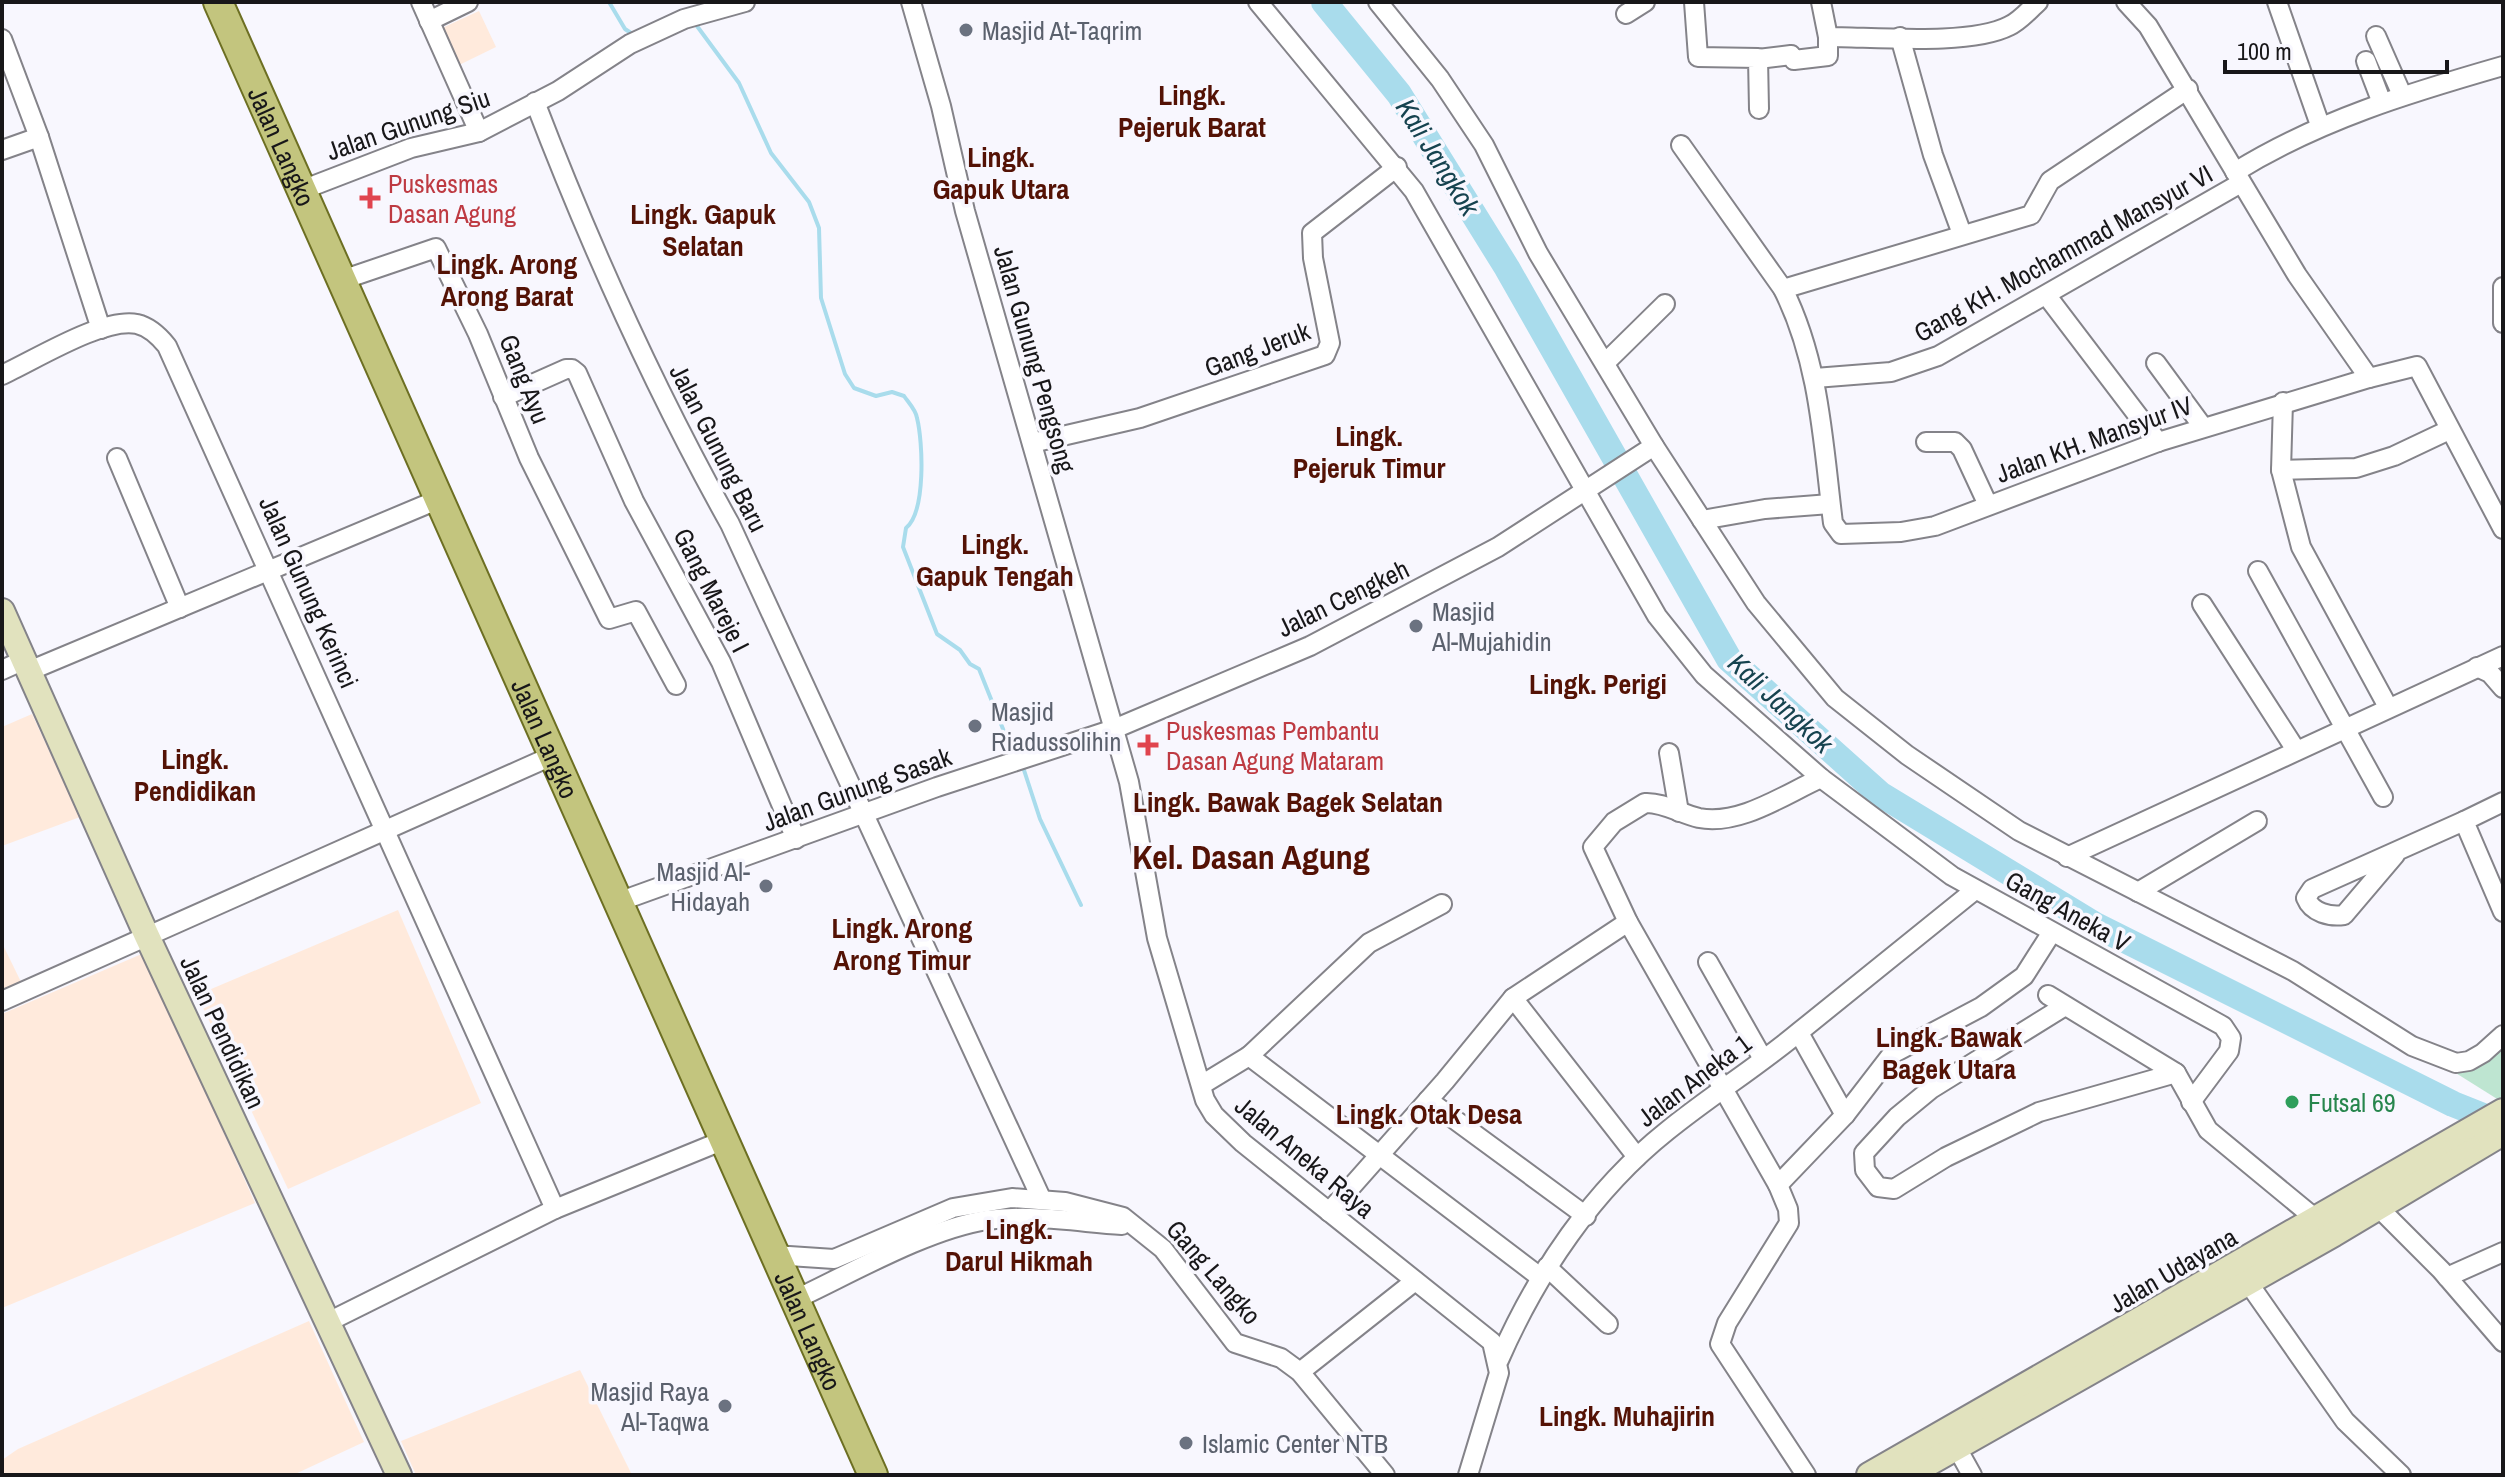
<svg xmlns="http://www.w3.org/2000/svg" width="2505" height="1477" viewBox="0 0 2505 1477" font-family="'Archivo Narrow',sans-serif">
  <style>
    .education { fill: #ffeadc }
    .green { fill: #bee5d1 }
    .lines { fill: none; stroke-linecap: round; stroke-linejoin: round }
    .stream { stroke: #a9dcec; stroke-width: 4 }
    .river { stroke: #a9dcec; stroke-width: 26 }
    .minor-casing { stroke: #848389; stroke-width: 22 }
    .secondary-casing { stroke: #848389; stroke-width: 28 }
    .primary-casing { stroke: #6d6f23; stroke-width: 32 }
    .minor { stroke: #fff; stroke-width: 18 }
    .secondary { stroke: #e1e2be; stroke-width: 24 }
    .primary { stroke: #c3c57e; stroke-width: 28 }
    .worship-dot { fill: #6b7280; stroke: #f8f7fe; stroke-width: 3 }
    .health-dot { fill: #e0444e; stroke: #f8f7fe; stroke-width: 3 }
    .leisure-dot { fill: #2e9e5b; stroke: #f8f7fe; stroke-width: 3 }
    .labels { text-anchor: middle; dominant-baseline: central; stroke-width: 7; stroke-linejoin: round; paint-order: stroke }
    .worship-label { font-size: 26px; fill: #5b616d; stroke: #f8f7fe; text-anchor: start }
    .street-label { font-size: 26px; fill: #181719; stroke: #f8f7fe }
    .health-label { font-size: 26px; fill: #be3a42; stroke: #f8f7fe; text-anchor: start }
    .leisure-label { font-size: 26px; fill: #27864d; stroke: #f8f7fe; text-anchor: start }
    .neighbourhood-label { font-size: 28px; font-weight: bold; fill: #541205; stroke: #f8f7fe }
    .water-label { font-size: 28px; font-style: italic; fill: #16434f; stroke: #f8f7fe }
    .district-label { font-size: 34px; font-weight: bold; fill: #541205; stroke: #f8f7fe }
  </style>
  <rect width="100%" height="100%" fill="#f8f7fe"/>
  <!-- education -->
  <g class="education">
    <path d="M479,11L496,47L455,67L440,29Z"/>
    <path d="M32,714L80,817L2,846V727Z"/>
    <path d="M398,910L481,1103L288,1189L197,995Z"/>
    <path d="M2,943L22,984L2,993Z"/>
    <path d="M144,953L255,1203L2,1308V1014Z"/>
    <path d="M309,1321L364,1442L293,1475H2V1460L18,1449Z"/>
    <path d="M580,1370L632,1475H416L401,1441Z"/>
  </g>
  <!-- green -->
  <path class="green" d="M2503,1031V1101L2502,1102L2443,1065Z"/>
  <g class="lines">
    <!-- stream -->
    <g class="stream">
      <path d="M609,2L625,29L634,35"/>
      <path d="M694,22L739,83L771,153L809,202L819,228L821,298L845,374L854,388L876,396L892,392L904,396C908,402 916,410 917,418C923,442 926,512 906,528L903,547L937,634L960,650L970,664L979,669L1013,754"/>
      <path d="M1022,764L1040,819L1081,905"/>
    </g>
    <!-- river -->
    <path class="river" d="M1324,2L1399,94L1507,268L1729,659L1880,794L2097,926L2453,1104L2503,1124"/>
    <defs>
      <g id="minor">
        <path d="M421,2L479,132"/>
        <path d="M911,2L941,106L965,211L1129,782L1157,938L1205,1100L1214,1115L1243,1143L1492,1342L1499,1373L1468,1475"/>
        <path d="M1258,2L1414,191L1657,616L1704,675L1821,778L1952,876L2223,1026L2231,1038L2229,1051L2191,1102"/>
        <path d="M1378,2L1440,79L1484,145L1538,253L1654,446L1756,603L1835,698L1907,755L2019,831L2293,971L2412,1046L2456,1063L2469,1061L2483,1053L2503,1035"/>
        <path d="M1694,2L1698,57L1758,58L1759,109"/>
        <path d="M1821,2L1828,37C1874,37 1970,46 2009,26C2020,21 2029,10 2038,2"/>
        <path d="M2126,2L2148,26L2297,275L2369,378L2417,366L2503,529"/>
        <path d="M2277,2L2320,125"/>
        <path d="M1626,14L1645,2"/>
        <path d="M429,21L468,2"/>
        <path d="M2376,36L2402,95"/>
        <path d="M1900,37L1933,155L1962,234"/>
        <path d="M2,39L39,137L101,329"/>
        <path d="M1758,59L1791,55L1794,60L1828,56V37"/>
        <path d="M2366,61L2382,103"/>
        <path d="M535,102C591,248 654,388 730,524L1041,1198"/>
        <path d="M1681,145L1783,289C1820,363 1823,443 1833,523L1841,534L1901,532L1935,526L2158,442L2369,378"/>
        <path d="M2,150L39,137"/>
        <path d="M2235,172C2319,120 2409,93 2503,66"/>
        <path d="M302,190L411,148L479,132L558,91L630,44L684,19L745,2"/>
        <path d="M342,280L436,248L478,334L529,458L609,619L636,611L676,685"/>
        <path d="M2503,287V323"/>
        <path d="M1783,289L2031,215L2050,181L2188,89"/>
        <path d="M2047,296L2158,442"/>
        <path d="M1605,363L1665,304"/>
        <path d="M2156,363L2203,427"/>
        <path d="M2,375C35,360 103,317 137,324C150,327 159,336 167,346L555,1209"/>
        <path d="M1815,378L1891,372L1938,356L2241,183"/>
        <path d="M503,397L566,369H572L577,373L634,501L721,662L796,839"/>
        <path d="M2283,402L2281,470L2301,547L2388,707"/>
        <path d="M1926,442H1955L1962,449L1988,505"/>
        <path d="M1032,443L1140,418L1325,355L1330,343L1313,258L1312,233L1397,167"/>
        <path d="M117,458L180,608"/>
        <path d="M2281,470L2356,468L2394,456L2449,430"/>
        <path d="M1702,520L1765,509L1830,504"/>
        <path d="M2258,571L2383,797"/>
        <path d="M2202,604L2296,750"/>
        <path d="M2477,667L2490,673L2503,688"/>
        <path d="M2,670L24,660"/>
        <path d="M29,671L437,500"/>
        <path d="M1669,753L1679,812"/>
        <path d="M2503,802L2464,821L2503,912"/>
        <path d="M2395,855L2344,915C2330,917 2312,913 2306,898L2312,889L2464,821"/>
        <path d="M2067,857L2503,656"/>
        <path d="M2138,892L2257,821"/>
        <path d="M618,902L937,787L1114,729L1310,646L1498,547L1654,446"/>
        <path d="M1708,962L1763,1059"/>
        <path d="M2048,995L2176,1073L2208,1130L2317,1220"/>
        <path d="M1513,998L1637,1157"/>
        <path d="M2,1001L554,755"/>
        <path d="M2065,1006L1931,1089L1897,1117L1864,1153L1865,1170L1878,1187L1894,1189L1946,1157L2039,1112L2176,1073"/>
        <path d="M1799,1033L1845,1115"/>
        <path d="M1249,1056L1540,1277"/>
        <path d="M1203,1084L1249,1056L1369,943L1442,904"/>
        <path d="M1428,1100L1586,1216"/>
        <path d="M1778,1185L1628,922L1593,847L1614,822L1645,803C1663,802 1681,814 1699,818C1740,826 1785,794 1821,778"/>
        <path d="M2378,1207L2441,1270L2503,1342"/>
        <path d="M1329,1212L1445,1081L1513,998L1628,922"/>
        <path d="M774,1255L834,1259L953,1208L1012,1198L1065,1202L1123,1217L1163,1249L1235,1343L1281,1358L1300,1372L1385,1475"/>
        <path d="M1547,1267L1608,1324"/>
        <path d="M2447,1277L2503,1252"/>
        <path d="M2247,1281L2345,1421L2401,1475"/>
        <path d="M794,1300C850,1274 927,1229 987,1220C1032,1214 1077,1222 1122,1225"/>
        <path d="M328,1322L555,1209L724,1140"/>
        <path d="M1499,1360C1537,1273 1593,1190 1667,1131C1710,1096 1757,1067 1799,1032C1858,985 1916,937 1975,890"/>
        <path d="M1300,1372L1415,1281"/>
        <path d="M1957,1448L1972,1475"/>
        <path d="M1806,1475L1720,1344L1727,1323L1789,1223L1788,1209L1778,1185L1845,1115L1892,1054L1981,1007L2024,976L2052,932"/>
      </g>
      <g id="secondary">
        <path d="M2,611L146,934L399,1475"/>
        <path d="M1869,1475L2503,1111"/>
        <path d="M1908,1475L2334,1234L2503,1133"/>
      </g>
      <g id="primary">
        <path id="s1" d="M218,2L873,1475"/>
      </g>
    </defs>
    <!-- minor casing -->
    <use href="#minor" class="minor-casing"/>
    <!-- secondary casing -->
    <use href="#secondary" class="secondary-casing"/>
    <!-- primary casing -->
    <use href="#primary" class="primary-casing"/>
    <!-- minor -->
    <use href="#minor" class="minor"/>
    <!-- secondary -->
    <use href="#secondary" class="secondary"/>
    <!-- primary -->
    <use href="#primary" class="primary"/>
  </g>
  <!-- markers -->
  <g class="worship-dot">
    <circle cx="966" cy="30" r="8"/>
    <circle cx="1416" cy="626" r="8"/>
    <circle cx="975" cy="726" r="8"/>
    <circle cx="766" cy="886" r="8"/>
    <circle cx="725" cy="1406" r="8"/>
    <circle cx="1186" cy="1443" r="8"/>
  </g>
  <g class="health-dot">
    <path d="M366 186h8v8h8v8h-8v8h-8v-8h-8v-8h8z"/>
    <path d="M1144 733h8v8h8v8h-8v8h-8v-8h-8v-8h8z"/>
  </g>
  <circle class="leisure-dot" cx="2292" cy="1102" r="8"/>
  <g class="labels">
    <!-- worship labels -->
    <g class="worship-label">
      <text x="982" y="30">Masjid At-Taqrim</text>
      <text x="1432" y="611">Masjid<tspan x="1432" dy="30">Al-Mujahidin</tspan></text>
      <text x="991" y="711">Masjid<tspan x="991" dy="30">Riadussolihin</tspan></text>
      <text x="750" y="871" text-anchor="end">Masjid Al-<tspan x="750" dy="30">Hidayah</tspan></text>
      <text x="709" y="1391" text-anchor="end">Masjid Raya<tspan x="709" dy="30">Al-Taqwa</tspan></text>
      <text x="1202" y="1443">Islamic Center NTB</text>
    </g>
    <!-- street labels -->
    <g class="street-label">
      <text transform="translate(408 124) rotate(-19)">Jalan Gunung Siu</text>
      <text stroke="none"><textPath href="#s1" startOffset="158">Jalan Langko</textPath></text>
      <text transform="translate(2063 253) rotate(-29)">Gang KH. Mochammad Mansyur VI</text>
      <text transform="translate(1257 349) rotate(-21)">Gang Jeruk</text>
      <text transform="translate(1035 359) rotate(74)">Jalan Gunung Pengsong</text>
      <text transform="translate(525 379) rotate(68)">Gang Ayu</text>
      <text transform="translate(2094 439) rotate(-20)">Jalan KH. Mansyur IV</text>
      <text transform="translate(719 448) rotate(63)">Jalan Gunung Baru</text>
      <text transform="translate(712 590) rotate(63)">Gang Mareje I</text>
      <text transform="translate(309 592) rotate(66)">Jalan Gunung Kerinci</text>
      <text transform="translate(1343 598) rotate(-26)">Jalan Cengkeh</text>
      <text stroke="none"><textPath href="#s1" startOffset="806">Jalan Langko</textPath></text>
      <text transform="translate(857 789) rotate(-20)">Jalan Gunung Sasak</text>
      <text transform="translate(2068 911) rotate(29)">Gang Aneka V</text>
      <text transform="translate(223 1032) rotate(65)">Jalan Pendidikan</text>
      <text transform="translate(1694 1080) rotate(-37)">Jalan Aneka 1</text>
      <text transform="translate(1305 1157) rotate(40)">Jalan Aneka Raya</text>
      <text transform="translate(2173 1270) rotate(-30)">Jalan Udayana</text>
      <text transform="translate(1214 1272) rotate(49)">Gang Langko</text>
      <text stroke="none"><textPath href="#s1" startOffset="1454">Jalan Langko</textPath></text>
    </g>
    <!-- health labels -->
    <g class="health-label">
      <text x="388" y="183">Puskesmas<tspan x="388" dy="30">Dasan Agung</tspan></text>
      <text x="1166" y="730">Puskesmas Pembantu<tspan x="1166" dy="30">Dasan Agung Mataram</tspan></text>
    </g>
    <!-- leisure labels -->
    <g class="leisure-label">
      <text x="2308" y="1102">Futsal 69</text>
    </g>
    <!-- neighbourhood labels -->
    <g class="neighbourhood-label">
      <text x="1192" y="95">Lingk.<tspan x="1192" dy="32">Pejeruk Barat</tspan></text>
      <text x="1001" y="157">Lingk.<tspan x="1001" dy="32">Gapuk Utara</tspan></text>
      <text x="703" y="214">Lingk. Gapuk<tspan x="703" dy="32">Selatan</tspan></text>
      <text x="507" y="264">Lingk. Arong<tspan x="507" dy="32">Arong Barat</tspan></text>
      <text x="1369" y="436">Lingk.<tspan x="1369" dy="32">Pejeruk Timur</tspan></text>
      <text x="995" y="544">Lingk.<tspan x="995" dy="32">Gapuk Tengah</tspan></text>
      <text x="1598" y="684">Lingk. Perigi</text>
      <text x="195" y="759">Lingk.<tspan x="195" dy="32">Pendidikan</tspan></text>
      <text x="1288" y="802">Lingk. Bawak Bagek Selatan</text>
      <text x="902" y="928">Lingk. Arong<tspan x="902" dy="32">Arong Timur</tspan></text>
      <text x="1949" y="1037">Lingk. Bawak<tspan x="1949" dy="32">Bagek Utara</tspan></text>
      <text x="1429" y="1114">Lingk. Otak Desa</text>
      <text x="1019" y="1229">Lingk.<tspan x="1019" dy="32">Darul Hikmah</tspan></text>
      <text x="1627" y="1416">Lingk. Muhajirin</text>
    </g>
    <!-- water labels -->
    <g class="water-label">
      <text transform="translate(1438 157) rotate(58)">Kali Jangkok</text>
      <text transform="translate(1781 703) rotate(43)">Kali Jangkok</text>
    </g>
    <!-- district labels -->
    <g class="district-label">
      <text x="1251" y="857">Kel. Dasan Agung</text>
    </g>
  </g>
  <!-- border -->
  <rect width="2505" height="1477" fill="none" stroke="#181719" stroke-width="8"/>
  <!-- scale -->
  <path d="M2225 60v12h222v-12" fill="none" stroke="#181719" stroke-width="4"/>
  <text x="2237" y="60" font-size="24" fill="#181719" stroke="#f8f7fe" stroke-width="6" paint-order="stroke">100 m</text>
</svg>
